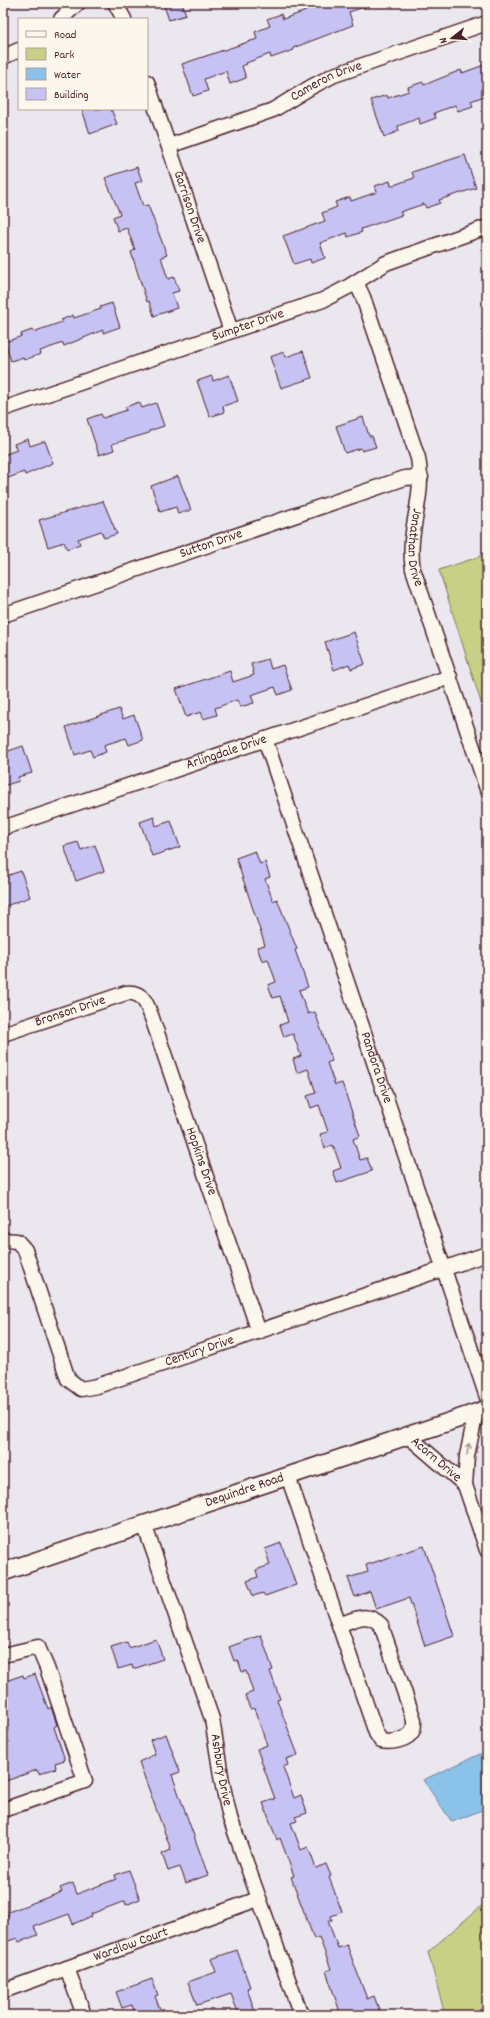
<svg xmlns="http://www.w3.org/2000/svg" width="490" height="2018" viewBox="0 0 490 2018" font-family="Dekko,sans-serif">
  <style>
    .green { fill: #c7d185; stroke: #887858 }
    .water { fill: #8ac2e9; stroke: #70819d }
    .building { fill: #c6c2f4; stroke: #4a1f2b }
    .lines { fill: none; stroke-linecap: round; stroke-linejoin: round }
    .minor-casing { stroke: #4a1f2b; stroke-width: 17 }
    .major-casing { stroke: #4a1f2b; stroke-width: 20 }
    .minor { stroke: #fbf7ec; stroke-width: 14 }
    .major { stroke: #fbf7ec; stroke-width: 17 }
    .oneway { stroke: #ab9695 }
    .labels { text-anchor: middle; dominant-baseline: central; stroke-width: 3; stroke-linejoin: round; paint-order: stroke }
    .street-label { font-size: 14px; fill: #4a1f2b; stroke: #fbf7ec }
  </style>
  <rect width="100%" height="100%" fill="#ebe7ee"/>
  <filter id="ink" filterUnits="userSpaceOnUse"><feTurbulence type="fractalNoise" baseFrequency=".025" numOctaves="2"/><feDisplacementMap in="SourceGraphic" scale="8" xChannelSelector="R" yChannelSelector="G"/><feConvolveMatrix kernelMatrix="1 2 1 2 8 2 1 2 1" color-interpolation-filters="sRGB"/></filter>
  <g filter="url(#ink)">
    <!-- green -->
    <g class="green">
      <path d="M487,554V708L483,709L439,570Z"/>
      <path d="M487,1901V2015H445L428,1952Z"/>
    </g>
    <!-- water -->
    <path class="water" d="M480,1754H487V1808L452,1822L423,1780Z"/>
    <!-- building -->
    <g class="building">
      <path d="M163,3H182L186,15L169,20Z"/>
      <path d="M311,3H370V5L349,12L353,25L293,48L294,50L271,58L270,54L246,63L247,64L242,66L246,78L230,84L226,71L204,79L208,91L193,96L182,64L257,39L255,32L270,26L267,19L281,14L283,19L306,11L304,5Z"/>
      <path d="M487,64V95L471,101L473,106L458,111L455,105L434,113L436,118L420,124L419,118L398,126L399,131L384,137L371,100L387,95L388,98L409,91L408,87L423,82L424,85L461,70L462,73Z"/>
      <path d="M82,109H111L117,124L90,134Z"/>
      <path d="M465,155L476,188L439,200L440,203L426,208L424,204L400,212L402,215L361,229L362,232L348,237L347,233L320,243L325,258L311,263L310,259L294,264L283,236L325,221L322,213L337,207L335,202L350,197L351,201L377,192L375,186L390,181L391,186L414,178L412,172Z"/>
      <path d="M137,167L142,181L135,183L143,206L148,205L167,255L161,257L168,279L174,277L179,291L172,293L177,308L154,316L149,301L147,302L131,252L135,250L127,228L118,231L113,217L120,214L105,178Z"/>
      <path d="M112,303L120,327L103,333V330L64,346L63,343L40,351L41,354L24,360L23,357L11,361L5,342L22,336L21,334L32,330L33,332L62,322L61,320L73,315L74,318L101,309L100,307Z"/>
      <path d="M303,351L312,378L281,388L270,357L284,352L286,357Z"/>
      <path d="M229,375L238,401L223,406L224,412L210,417L197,381L212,376L213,381Z"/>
      <path d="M139,402L142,408L156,403L164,426L149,431V433L112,444L114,450L99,455L87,419L101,414L103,418L127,410L125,407Z"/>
      <path d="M363,417L369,436H372L376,447L362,451L361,448L345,453L336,426Z"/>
      <path d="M28,439L30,446L45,441L53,463L25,475L24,472L3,480V455L17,450L14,444Z"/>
      <path d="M178,476L191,510L178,514L176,507L160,512L151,486Z"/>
      <path d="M103,501L117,534L104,538L101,531L78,539L80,544L67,549L64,542L48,547L39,520Z"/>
      <path d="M354,632L365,664L351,669L349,664L334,670L325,642Z"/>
      <path d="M268,659L271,669L283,665L292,690L278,695L275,687L251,695L254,703L240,707L237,700L215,708L217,715L203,719L201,712L186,717L176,689L230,671L233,682L254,675L251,664Z"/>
      <path d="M119,709L123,719L134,715L143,740L129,745L126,738L104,745L106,752L93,757L90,750L75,755L66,727Z"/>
      <path d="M23,746L32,773L18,777L19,781L3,786V753Z"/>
      <path d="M154,817L156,826L171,821L180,847L152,856L140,822Z"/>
      <path d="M78,842L81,850L95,845L104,871L76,881L64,846Z"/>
      <path d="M255,851L260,864L265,862L270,877L265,879L273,901L277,899L297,949L295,950L308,987L299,990L308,1014L315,1012L332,1061L327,1063L335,1085L342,1083L360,1136L353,1139L360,1160L367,1158L372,1171L337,1183L333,1171L341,1168L333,1145L325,1148L320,1134L328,1132L319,1105L311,1108L307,1096L316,1093L308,1069L297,1073L293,1059L301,1056L293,1034L284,1037L280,1025L288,1022L280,996L273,998L268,985L276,982L268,959L262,961L257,947L265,945L236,858Z"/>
      <path d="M21,871L30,897L3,907V877Z"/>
      <path d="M281,1543L296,1585L265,1596L263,1593L253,1596L247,1581L258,1577L256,1570L270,1565L265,1549Z"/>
      <path d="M424,1546L454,1636L425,1646L409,1598L376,1609L370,1591L355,1597L348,1578L368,1572L366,1565Z"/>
      <path d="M261,1635L273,1670L270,1671L280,1699L277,1700L298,1755L286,1759L288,1765L283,1767L294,1798L301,1795L307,1813L295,1817L297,1821L291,1823L301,1850L308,1847L316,1868L326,1864L331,1876L329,1877L342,1912L331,1916L332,1920L328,1921L338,1948L347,1945L367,1999L374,1996L380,2012L372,2015H341L326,1971L331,1969L319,1937L314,1939L291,1877L294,1876L280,1838L277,1840L263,1803L275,1799L257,1749L267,1745L254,1708L250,1709L245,1695L253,1692L246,1671L242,1672L238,1660L234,1661L229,1647Z"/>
      <path d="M156,1639L163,1659L133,1669L132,1665L118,1669L111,1647L127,1642L129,1648Z"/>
      <path d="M35,1674L48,1709L51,1707L57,1725L54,1727L65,1760L55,1763L56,1768L39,1774L37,1770L3,1782V1682L23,1675L24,1678Z"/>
      <path d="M166,1734L180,1772L172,1775L208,1875L186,1883L180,1867L168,1871L162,1854L171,1850L139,1762L155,1754L150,1740Z"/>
      <path d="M129,1870L140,1899L126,1905L125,1901L91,1914L92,1916L73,1924L69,1914L34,1927L38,1935L19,1942L17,1938L3,1943V1917L9,1915L8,1912L62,1892L60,1888L73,1883L77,1894L116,1879L115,1875Z"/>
      <path d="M237,1950L250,1987L247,1988L256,2015H239L231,1994L197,2005L188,1982L216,1972L211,1959Z"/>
      <path d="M152,1979L158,1995L155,1996L162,2015H135L132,2005L122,2008L116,1992Z"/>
    </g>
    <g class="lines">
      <defs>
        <g id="minor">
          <path d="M115,3L124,19"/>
          <path d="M61,19L78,3"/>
          <path d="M3,57L19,50"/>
          <path id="s1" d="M147,82L231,331"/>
          <path id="s2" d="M169,146L273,110L311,87L334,75L487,23"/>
          <path id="s3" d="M356,282L363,297L418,458C426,500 406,530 413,569L487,789"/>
          <path id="s4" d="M3,409L323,300L348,287L386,263L487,227"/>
          <path id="s5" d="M3,615L405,478L421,477"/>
          <path id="s6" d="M265,739L487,1397"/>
          <path id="s7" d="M3,828L450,677"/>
          <path id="s8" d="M3,1034L126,993C143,991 147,1004 152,1018L259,1332"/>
          <path id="s9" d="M3,1240L17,1241L25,1250L68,1379L81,1389L97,1386L487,1254"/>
          <path d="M476,1412L467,1456L465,1485L487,1550"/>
          <path id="s10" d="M407,1435L465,1485"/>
          <path d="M288,1476L376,1733L381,1741C390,1743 408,1741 413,1730C414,1728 414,1723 414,1720L381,1625C367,1611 356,1619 339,1625"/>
          <path id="s11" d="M144,1524L212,1719L222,1782L230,1818L301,2015"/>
          <path d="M3,1655L38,1647L47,1668L85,1781L3,1810"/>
          <path d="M67,1968L84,2015"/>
          <path id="s12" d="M3,1991L258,1899"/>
        </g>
        <g id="major">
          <path id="s13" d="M3,1572L487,1409"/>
        </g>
      </defs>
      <!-- minor casing -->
      <use href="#minor" class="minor-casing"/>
      <!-- major casing -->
      <use href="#major" class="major-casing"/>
      <!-- minor -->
      <use href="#minor" class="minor"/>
      <!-- major -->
      <use href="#major" class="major"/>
    </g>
    <!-- one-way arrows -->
    <defs><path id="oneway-shaft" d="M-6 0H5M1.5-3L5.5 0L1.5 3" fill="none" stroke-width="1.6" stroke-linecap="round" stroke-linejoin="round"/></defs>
    <use class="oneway" href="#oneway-shaft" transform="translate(468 1449) rotate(-79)"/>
  </g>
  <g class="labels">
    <!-- street labels -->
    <g class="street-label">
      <text stroke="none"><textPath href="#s2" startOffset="171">Cameron Drive</textPath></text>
      <text stroke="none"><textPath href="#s1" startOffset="132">Garrison Drive</textPath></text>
      <text stroke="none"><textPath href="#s4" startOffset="259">Sumpter Drive</textPath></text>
      <text stroke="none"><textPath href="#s5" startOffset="220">Sutton Drive</textPath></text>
      <text stroke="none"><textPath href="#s3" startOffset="277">Jonathan Drive</textPath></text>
      <text stroke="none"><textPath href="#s7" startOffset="236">Arlingdale Drive</textPath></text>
      <text stroke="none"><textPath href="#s8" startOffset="71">Bronson Drive</textPath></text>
      <text stroke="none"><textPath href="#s6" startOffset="347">Pandora Drive</textPath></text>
      <text stroke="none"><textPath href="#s8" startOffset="321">Hopkins Drive</textPath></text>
      <text stroke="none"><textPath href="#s9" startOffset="303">Century Drive</textPath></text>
      <text stroke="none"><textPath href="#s10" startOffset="38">Acorn Drive</textPath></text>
      <text stroke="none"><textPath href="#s13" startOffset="255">Dequindre Road</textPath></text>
      <text stroke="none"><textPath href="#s11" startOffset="258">Ashbury Drive</textPath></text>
      <text stroke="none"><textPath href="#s12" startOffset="136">Wardlow Court</textPath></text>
    </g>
  </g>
  <!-- margin -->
  <rect width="490" height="2018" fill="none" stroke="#fbf7ec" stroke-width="16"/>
  <rect x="8" y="8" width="474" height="2002" fill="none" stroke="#4a1f2b" stroke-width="1.5" filter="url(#ink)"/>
  <!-- legend -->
  <rect x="18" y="18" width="130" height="92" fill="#fbf7ec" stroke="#b4a19f"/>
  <rect x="26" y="31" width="20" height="6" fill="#fbf7ec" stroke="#b4a19f"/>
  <text x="54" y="38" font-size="12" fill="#4a1f2b">Road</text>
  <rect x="26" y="48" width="20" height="12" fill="#c7d185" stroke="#b4a19f"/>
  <text x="54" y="58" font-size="12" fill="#4a1f2b">Park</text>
  <rect x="26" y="68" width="20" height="12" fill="#8ac2e9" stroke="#b4a19f"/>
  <text x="54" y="78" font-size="12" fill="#4a1f2b">Water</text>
  <rect x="26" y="88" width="20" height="12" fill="#c6c2f4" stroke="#b4a19f"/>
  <text x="54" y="98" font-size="12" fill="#4a1f2b">Building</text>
  <!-- north arrow -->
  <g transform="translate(452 38) rotate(253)" stroke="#fbf7ec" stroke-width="3" paint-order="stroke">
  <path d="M0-3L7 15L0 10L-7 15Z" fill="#4a1f2b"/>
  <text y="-6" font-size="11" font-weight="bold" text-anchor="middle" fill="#4a1f2b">N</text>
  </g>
</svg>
